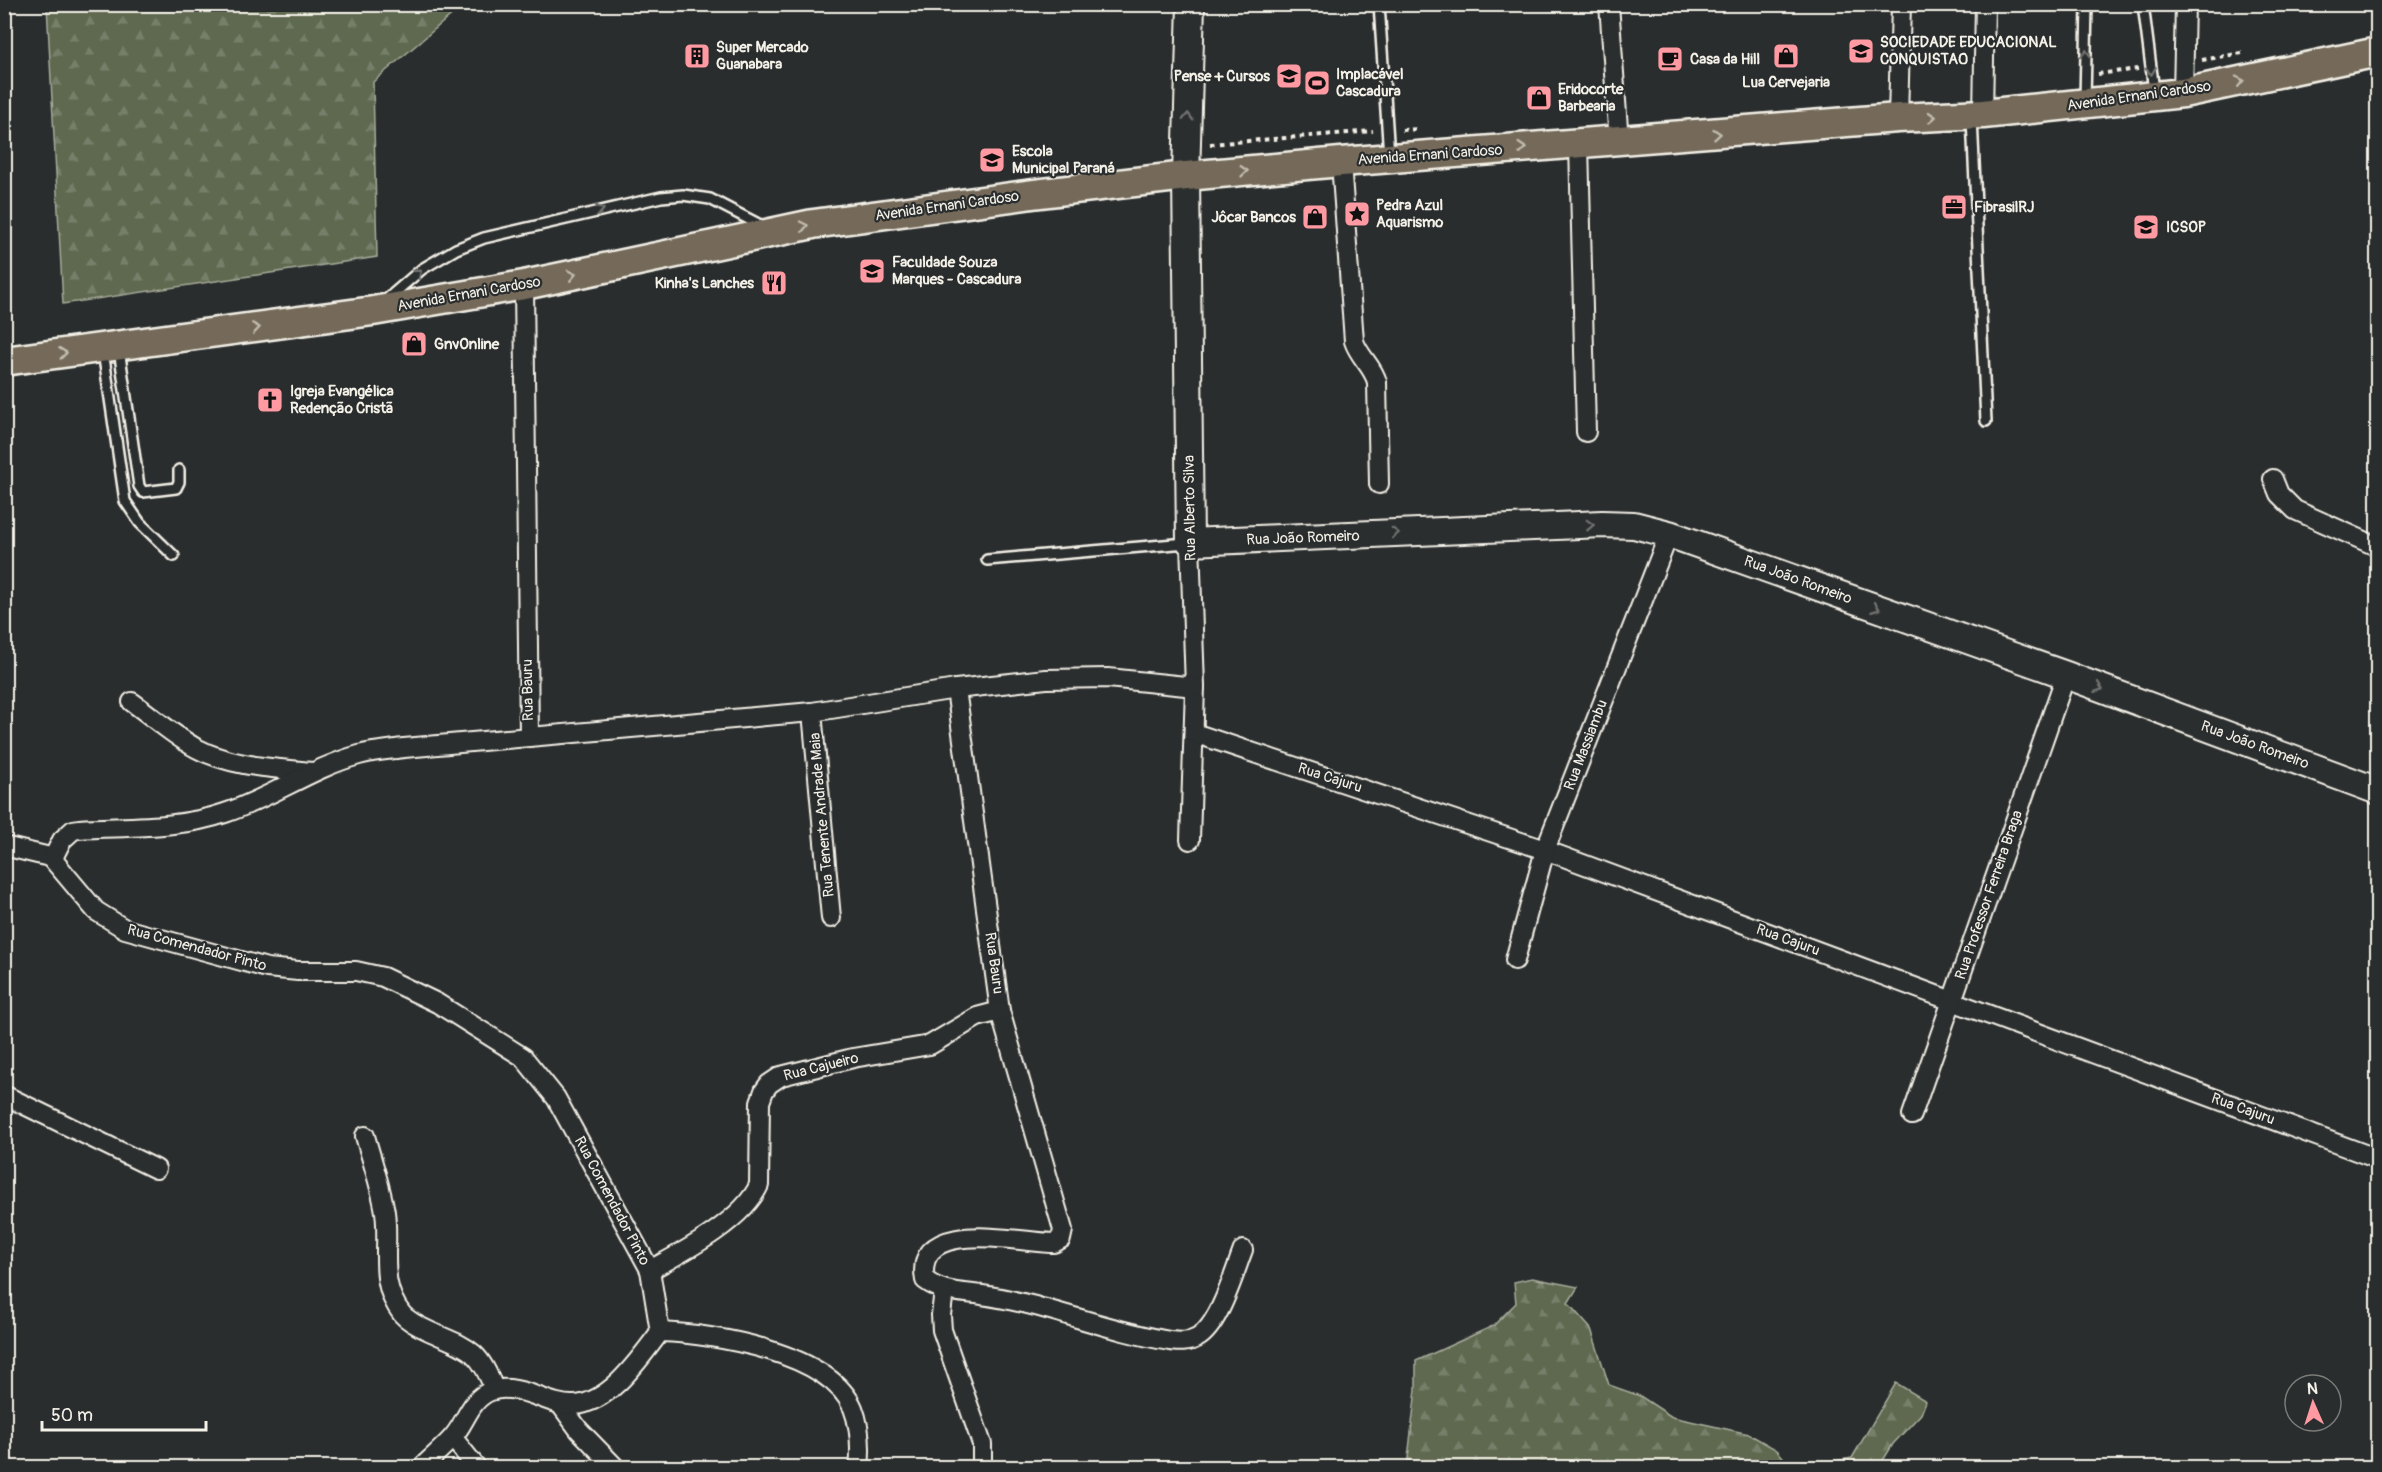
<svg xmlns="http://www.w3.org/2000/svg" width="2382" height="1472" viewBox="0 0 2382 1472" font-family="Pangolin,sans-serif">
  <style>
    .forest { fill: url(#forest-firs); stroke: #a9ad9c; stroke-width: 1.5 }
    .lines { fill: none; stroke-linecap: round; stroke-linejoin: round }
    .lane-casing { stroke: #f4f1e8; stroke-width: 14 }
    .street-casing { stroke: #f4f1e8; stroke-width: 22 }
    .secondary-casing { stroke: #f4f1e8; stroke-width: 30 }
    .primary-casing { stroke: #f4f1e8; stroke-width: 33 }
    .path { stroke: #f4f1e8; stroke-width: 4; stroke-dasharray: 4.5 4.5; stroke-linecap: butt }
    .lane { stroke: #2a2d2e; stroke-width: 9 }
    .street { stroke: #2a2d2e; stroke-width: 18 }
    .secondary { stroke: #2a2d2e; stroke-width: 26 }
    .primary { stroke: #746a5a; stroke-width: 28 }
    .oneway { stroke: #71726f }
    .oneway2 { stroke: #c1bbaf }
    .labels { text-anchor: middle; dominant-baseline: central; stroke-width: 4.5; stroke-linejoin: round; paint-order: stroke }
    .poi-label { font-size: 15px; font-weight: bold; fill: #f4f1e8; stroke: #2a2d2e; text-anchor: start }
    .street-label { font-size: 15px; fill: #f4f1e8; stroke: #2a2d2e }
  </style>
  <defs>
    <pattern id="forest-firs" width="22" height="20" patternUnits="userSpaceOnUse" patternTransform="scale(1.5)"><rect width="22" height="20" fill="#5e6950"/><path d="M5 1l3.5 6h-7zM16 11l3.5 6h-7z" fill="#767f69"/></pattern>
  </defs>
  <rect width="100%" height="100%" fill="#2a2d2e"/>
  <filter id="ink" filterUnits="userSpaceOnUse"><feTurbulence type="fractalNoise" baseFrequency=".0167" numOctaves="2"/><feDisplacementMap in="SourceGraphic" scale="12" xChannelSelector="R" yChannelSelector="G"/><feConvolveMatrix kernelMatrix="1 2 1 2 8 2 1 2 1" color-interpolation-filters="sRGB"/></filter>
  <g filter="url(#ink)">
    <!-- forest -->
    <g class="forest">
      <path d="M47,5V4L463,5L373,82L377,257L63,304Z"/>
      <path d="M1532,1278L1578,1287L1568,1303L1591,1329L1609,1385L1640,1396L1672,1417L1749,1434L1777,1450L1791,1467H1407L1416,1389V1361L1493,1326L1516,1303L1514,1282Z"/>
      <path d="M1896,1383L1926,1401L1921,1414L1893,1444L1879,1467H1801L1852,1458Z"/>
    </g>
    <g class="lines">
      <defs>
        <g id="lane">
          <path d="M1379,4L1389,156"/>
          <path d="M2143,4L2154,91"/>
          <path d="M2085,101L2087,4"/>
          <path d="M1972,118L1986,421"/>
          <path d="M386,300L422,269L456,249L484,238L661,197L683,195L710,199L764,227"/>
          <path d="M119,349L139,486L143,492L176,488L179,482V470"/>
          <path d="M103,351L125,501L140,523L174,556"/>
          <path d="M987,560L1187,543"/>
        </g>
        <g id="street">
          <path d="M1609,4L1619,142"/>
          <path d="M2183,93L2185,4"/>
          <path d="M1983,114L1985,4"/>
          <path d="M1898,118L1901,4"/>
          <path d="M1579,144L1586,432"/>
          <path d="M1341,162L1354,341C1359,357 1373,366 1377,382L1379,484"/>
          <path d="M524,285L529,737"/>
          <path d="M2273,479L2279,494L2295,510L2378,547"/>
          <path d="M1190,542L1195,687L1190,840"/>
          <path d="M956,689L1000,1011L1063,1230L1061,1239L1054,1243C1020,1243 913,1216 925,1280C942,1293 962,1292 982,1295C1046,1304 1106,1331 1170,1341C1179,1342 1188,1343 1197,1338C1219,1326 1234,1273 1243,1250"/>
          <path d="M132,702C153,717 173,735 196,748C232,767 273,768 313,772"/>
          <path d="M812,712L831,918"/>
          <path d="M1194,733L1545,850L2378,1159"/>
          <path d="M4,846L54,858"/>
          <path d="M1515,960L1545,850L1669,534"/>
          <path d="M4,1095L156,1169"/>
          <path d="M1912,1115L2066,675"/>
          <path d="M365,1136C372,1161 381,1187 385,1212C390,1248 377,1282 402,1314C409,1322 420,1327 429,1331C467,1348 479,1348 494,1389"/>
          <path d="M650,1270C683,1252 743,1221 759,1185L760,1102L764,1091L769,1084L781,1076L853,1058L930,1045L977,1017L1000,1011"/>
          <path d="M944,1290L941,1315L942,1330L982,1444V1468"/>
          <path d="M660,1332C714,1334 829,1352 853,1408C860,1426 861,1449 859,1468"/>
          <path d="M560,1404L579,1430L616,1468"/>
          <path d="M453,1438L477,1468"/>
          <path d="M421,1468C431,1458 442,1449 451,1439C466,1424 469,1399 491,1391C504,1386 519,1390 531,1394C545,1399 560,1406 575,1405C611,1402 640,1358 660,1332L650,1270L556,1098L523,1057L437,1003L383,977L356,971H298L267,968L125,929L96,911L54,861L55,854L62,840L73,830L79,829C127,826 179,829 225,813C271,798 311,768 359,755C373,751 389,750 404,748L812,712L956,689L1046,679L1108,678L1195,687"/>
        </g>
        <path id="secondary" d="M1191,4L1186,176L1190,542L1602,524L1634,525L1669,534L2066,675L2378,791"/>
        <path id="primary" d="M4,361L373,311L524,285L813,224L1033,194L1186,176L1341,162L1898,118L1983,114L2155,96L2183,93L2378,52"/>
      </defs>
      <!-- lane casing -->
      <use href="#lane" class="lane-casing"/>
      <!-- street casing -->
      <use href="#street" class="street-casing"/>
      <!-- secondary casing -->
      <use href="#secondary" class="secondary-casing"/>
      <!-- primary casing -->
      <use href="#primary" class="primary-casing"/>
      <!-- path -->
      <g class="path">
        <path d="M2202,60L2242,53"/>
        <path d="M2098,74L2138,69"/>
        <path d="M1402,130L1418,129"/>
        <path d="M1210,144L1373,131"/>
      </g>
      <!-- lane -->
      <use href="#lane" class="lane"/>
      <!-- street -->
      <use href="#street" class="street"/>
      <!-- secondary -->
      <use href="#secondary" class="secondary"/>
      <!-- primary -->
      <use href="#primary" class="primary"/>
    </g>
    <!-- one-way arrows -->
    <defs><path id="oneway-chevron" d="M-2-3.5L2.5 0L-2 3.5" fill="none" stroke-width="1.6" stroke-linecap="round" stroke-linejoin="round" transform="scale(1.5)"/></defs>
    <g class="oneway">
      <use href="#oneway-chevron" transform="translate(2086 54) rotate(-89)"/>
      <use href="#oneway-chevron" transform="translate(2151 71) rotate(83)"/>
      <use href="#oneway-chevron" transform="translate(1188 117) rotate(-88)"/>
      <use href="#oneway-chevron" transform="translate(600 210) rotate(-13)"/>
      <use href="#oneway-chevron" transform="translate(418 273) rotate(-39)"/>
      <use href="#oneway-chevron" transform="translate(1590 525) rotate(-2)"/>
      <use href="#oneway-chevron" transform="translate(1395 533) rotate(-2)"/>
      <use href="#oneway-chevron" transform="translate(1876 608) rotate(20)"/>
      <use href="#oneway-chevron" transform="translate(2099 688) rotate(20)"/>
    </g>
    <g class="oneway2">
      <use href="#oneway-chevron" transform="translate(2240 81) rotate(-12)"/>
      <use href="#oneway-chevron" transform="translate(1932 117) rotate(-3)"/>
      <use href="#oneway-chevron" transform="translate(1717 134) rotate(-5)"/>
      <use href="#oneway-chevron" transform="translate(1522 148) rotate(-4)"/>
      <use href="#oneway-chevron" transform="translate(1244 171) rotate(-5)"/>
      <use href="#oneway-chevron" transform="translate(804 226) rotate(-12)"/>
      <use href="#oneway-chevron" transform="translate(572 275) rotate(-12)"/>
      <use href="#oneway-chevron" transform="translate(256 328) rotate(-8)"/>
      <use href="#oneway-chevron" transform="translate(63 353) rotate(-7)"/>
    </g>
  </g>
  <!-- icons -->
  <defs>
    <symbol id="school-square" viewBox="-11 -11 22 22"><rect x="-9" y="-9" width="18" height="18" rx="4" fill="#ff9aa2" stroke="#2a2d2e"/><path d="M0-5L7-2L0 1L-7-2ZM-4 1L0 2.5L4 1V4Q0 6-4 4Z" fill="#111"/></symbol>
    <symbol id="building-square" viewBox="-11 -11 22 22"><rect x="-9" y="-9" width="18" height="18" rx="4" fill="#ff9aa2" stroke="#2a2d2e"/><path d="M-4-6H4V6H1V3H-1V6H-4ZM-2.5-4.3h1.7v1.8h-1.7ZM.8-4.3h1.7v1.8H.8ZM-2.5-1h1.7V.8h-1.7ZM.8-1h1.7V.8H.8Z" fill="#111"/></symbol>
    <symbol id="shop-square" viewBox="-11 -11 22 22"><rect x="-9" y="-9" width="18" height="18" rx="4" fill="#ff9aa2" stroke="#2a2d2e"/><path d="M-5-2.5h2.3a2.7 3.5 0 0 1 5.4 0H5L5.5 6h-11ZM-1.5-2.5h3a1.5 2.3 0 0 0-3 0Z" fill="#111"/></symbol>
    <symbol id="cafe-square" viewBox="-11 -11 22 22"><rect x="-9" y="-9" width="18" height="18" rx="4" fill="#ff9aa2" stroke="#2a2d2e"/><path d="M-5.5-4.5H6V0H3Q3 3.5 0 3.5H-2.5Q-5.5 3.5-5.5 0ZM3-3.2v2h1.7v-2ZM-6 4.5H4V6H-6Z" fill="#111"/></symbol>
    <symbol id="stadium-square" viewBox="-11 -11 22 22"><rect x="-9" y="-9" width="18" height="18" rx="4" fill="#ff9aa2" stroke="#2a2d2e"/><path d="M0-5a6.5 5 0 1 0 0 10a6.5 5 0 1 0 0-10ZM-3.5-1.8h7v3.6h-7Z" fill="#111"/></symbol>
    <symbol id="office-square" viewBox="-11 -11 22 22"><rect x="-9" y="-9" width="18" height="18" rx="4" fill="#ff9aa2" stroke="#2a2d2e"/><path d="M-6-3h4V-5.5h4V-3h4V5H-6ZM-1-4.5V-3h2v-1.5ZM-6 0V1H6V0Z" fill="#111"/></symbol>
    <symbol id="sight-square" viewBox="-11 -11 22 22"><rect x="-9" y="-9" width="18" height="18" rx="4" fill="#ff9aa2" stroke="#2a2d2e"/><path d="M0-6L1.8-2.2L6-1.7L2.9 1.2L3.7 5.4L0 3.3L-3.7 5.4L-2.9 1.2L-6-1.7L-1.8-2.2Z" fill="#111"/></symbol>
    <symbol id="university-square" viewBox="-11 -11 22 22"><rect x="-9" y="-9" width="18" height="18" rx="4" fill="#ff9aa2" stroke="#2a2d2e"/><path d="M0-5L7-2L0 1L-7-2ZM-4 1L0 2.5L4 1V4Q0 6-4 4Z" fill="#111"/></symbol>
    <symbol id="restaurant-square" viewBox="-11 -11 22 22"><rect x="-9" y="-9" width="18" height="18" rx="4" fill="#ff9aa2" stroke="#2a2d2e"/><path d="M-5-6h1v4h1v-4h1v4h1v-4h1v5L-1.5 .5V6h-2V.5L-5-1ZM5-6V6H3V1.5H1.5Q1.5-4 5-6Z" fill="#111"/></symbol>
    <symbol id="church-square" viewBox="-11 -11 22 22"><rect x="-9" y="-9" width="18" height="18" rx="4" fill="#ff9aa2" stroke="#2a2d2e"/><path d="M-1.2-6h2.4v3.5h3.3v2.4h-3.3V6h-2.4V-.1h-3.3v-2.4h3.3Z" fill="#111"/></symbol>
  </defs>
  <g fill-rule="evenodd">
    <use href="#school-square" x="1846" y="36" width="30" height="30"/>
    <use href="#building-square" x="682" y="41" width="30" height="30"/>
    <use href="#shop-square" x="1771" y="41" width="30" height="30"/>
    <use href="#cafe-square" x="1655" y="44" width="30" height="30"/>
    <use href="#school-square" x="1274" y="61" width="30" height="30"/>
    <use href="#stadium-square" x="1302" y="68" width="30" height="30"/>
    <use href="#shop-square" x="1524" y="83" width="30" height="30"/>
    <use href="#school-square" x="977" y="145" width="30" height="30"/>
    <use href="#office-square" x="1939" y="192" width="30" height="30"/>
    <use href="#sight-square" x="1342" y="199" width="30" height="30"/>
    <use href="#shop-square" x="1300" y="202" width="30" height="30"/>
    <use href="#school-square" x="2131" y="212" width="30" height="30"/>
    <use href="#university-square" x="857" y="256" width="30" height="30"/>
    <use href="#restaurant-square" x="759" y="268" width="30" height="30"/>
    <use href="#shop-square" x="399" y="329" width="30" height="30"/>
    <use href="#church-square" x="255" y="385" width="30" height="30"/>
  </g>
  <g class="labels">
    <!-- poi labels -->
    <g class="poi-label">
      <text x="1880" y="42">SOCIEDADE EDUCACIONAL<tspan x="1880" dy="17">CONQUISTA0</tspan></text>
      <text x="716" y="47">Super Mercado<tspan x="716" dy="17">Guanabara</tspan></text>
      <text x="1690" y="59">Casa da Hill</text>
      <text x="1336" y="74">Implacável<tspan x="1336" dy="17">Cascadura</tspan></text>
      <text x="1270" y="76" text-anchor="end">Pense + Cursos</text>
      <text x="1786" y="82" text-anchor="middle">Lua Cervejaria</text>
      <text x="1558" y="89">Eridocorte<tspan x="1558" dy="17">Barbearia</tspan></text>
      <text x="1012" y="151">Escola<tspan x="1012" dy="17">Municipal Paraná</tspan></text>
      <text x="1376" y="205">Pedra Azul<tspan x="1376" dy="17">Aquarismo</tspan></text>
      <text x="1974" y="207">FibrasilRJ</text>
      <text x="1296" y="217" text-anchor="end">Jôcar Bancos</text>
      <text x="2166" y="227">ICSOP</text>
      <text x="892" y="262">Faculdade Souza<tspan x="892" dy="17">Marques - Cascadura</tspan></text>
      <text x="754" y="283" text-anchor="end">Kinha's Lanches</text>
      <text x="434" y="344">GnvOnline</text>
      <text x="290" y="391">Igreja Evangélica<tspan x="290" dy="17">Redenção Cristã</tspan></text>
    </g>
    <!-- street labels -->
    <g class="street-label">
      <text transform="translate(2139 96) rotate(-8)">Avenida Ernani Cardoso</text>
      <text transform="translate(1430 155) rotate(-4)">Avenida Ernani Cardoso</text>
      <text transform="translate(947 206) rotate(-8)">Avenida Ernani Cardoso</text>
      <text transform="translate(469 294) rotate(-10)">Avenida Ernani Cardoso</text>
      <text transform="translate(1190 508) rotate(-91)">Rua Alberto Silva</text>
      <text transform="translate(1303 538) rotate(-2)">Rua João Romeiro</text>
      <text transform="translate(1798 580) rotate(20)">Rua João Romeiro</text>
      <text transform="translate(528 690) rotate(-91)">Rua Bauru</text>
      <text transform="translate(1586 745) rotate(-69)">Rua Massiambu</text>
      <text transform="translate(2255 745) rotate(20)">Rua João Romeiro</text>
      <text transform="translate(1330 778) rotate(18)">Rua Cajuru</text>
      <text transform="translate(822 815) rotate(-95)">Rua Tenente Andrade Maia</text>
      <text transform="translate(1989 895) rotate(-71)">Rua Professor Ferreira Braga</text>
      <text transform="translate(1788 940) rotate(20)">Rua Cajuru</text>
      <text transform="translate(197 948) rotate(15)">Rua Comendador Pinto</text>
      <text transform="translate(994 963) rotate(82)">Rua Bauru</text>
      <text transform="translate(821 1067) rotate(-14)">Rua Cajueiro</text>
      <text transform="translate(2243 1109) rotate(20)">Rua Cajuru</text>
      <text transform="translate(612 1201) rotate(62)">Rua Comendador Pinto</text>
    </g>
  </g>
  <!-- margin -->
  <rect width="2382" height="1472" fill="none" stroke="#2a2d2e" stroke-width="24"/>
  <rect x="12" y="12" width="2358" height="1448" fill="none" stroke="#f4f1e8" stroke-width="2" filter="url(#ink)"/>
  <!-- north arrow -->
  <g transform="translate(2313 1403) rotate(357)"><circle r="28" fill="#2a2d2e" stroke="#7b7b78" stroke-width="1.5"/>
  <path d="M0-4.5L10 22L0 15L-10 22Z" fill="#ff9aa2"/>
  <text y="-9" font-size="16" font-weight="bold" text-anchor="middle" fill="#f4f1e8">N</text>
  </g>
  <!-- scale -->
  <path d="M42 1421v9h164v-9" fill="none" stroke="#f4f1e8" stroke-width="3"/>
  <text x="51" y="1421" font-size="18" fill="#f4f1e8" stroke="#2a2d2e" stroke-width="4.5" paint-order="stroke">50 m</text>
</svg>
